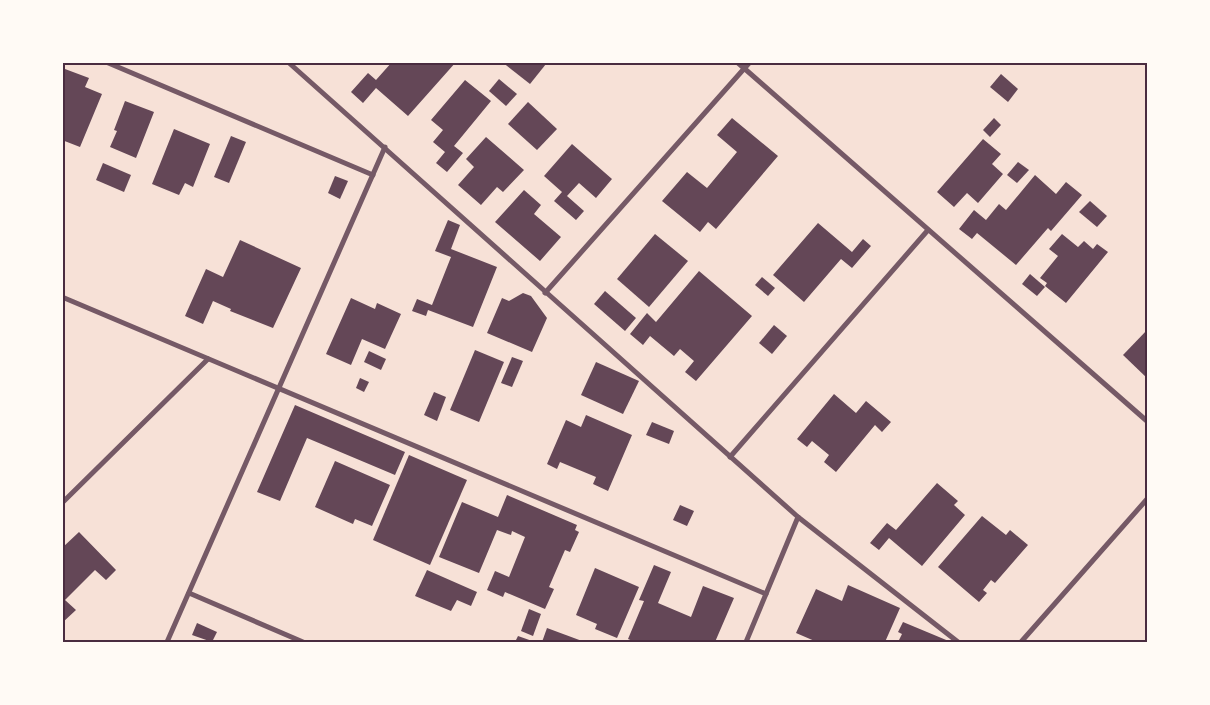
<svg xmlns="http://www.w3.org/2000/svg" width="1210" height="705" viewBox="0 0 1210 705" font-family="Rubik,sans-serif">
  <style>
    .building { fill: #644757 }
    .lines { fill: none; stroke-linecap: round; stroke-linejoin: round }
    .minor { stroke: #755966; stroke-width: 5 }
    .neatline { fill: none; stroke: #4a2c40; stroke-width: 2 }
  </style>
  <rect width="100%" height="100%" fill="#f7e1d7"/>
  <!-- building -->
  <g class="building">
    <path d="M392,62H456L408,116L376,88L363,103L351,92L368,73L376,80Z"/>
    <path d="M502,62H544L546,64L530,84Z"/>
    <path d="M65,69L89,78L85,87L102,94L80,147L62,140V76Z"/>
    <path d="M1001,74L1018,89L1008,102L990,87Z"/>
    <path d="M499,79L517,94L506,106L489,91Z"/>
    <path d="M465,80L491,101L454,146L463,153L447,172L436,163L445,152L433,142L443,130L431,120Z"/>
    <path d="M125,101L154,112L136,158L110,147L117,131L114,130Z"/>
    <path d="M528,102L557,129L537,150L508,124Z"/>
    <path d="M732,118L778,156L716,229L708,222L700,232L662,201L687,172L707,188L737,152L717,135Z"/>
    <path d="M994,118L1001,125L990,137L983,130Z"/>
    <path d="M174,129L210,144L193,187L185,183L179,195L152,184Z"/>
    <path d="M231,136L246,142L229,183L214,177Z"/>
    <path d="M486,137L524,170L503,192L497,187L481,205L458,185L474,167L466,159Z"/>
    <path d="M983,139L1001,154L992,164L1003,174L978,203L967,193L954,207L937,192Z"/>
    <path d="M572,144L612,179L596,198L579,183L567,196L584,211L576,220L554,201L562,192L544,176Z"/>
    <path d="M1018,162L1029,170L1017,183L1007,175Z"/>
    <path d="M103,163L131,175L124,192L96,180Z"/>
    <path d="M1035,175L1056,194L1066,182L1082,195L1051,231L1048,228L1016,265L977,233L972,239L959,229L974,210L986,220L999,204L1006,210Z"/>
    <path d="M335,176L348,181L340,199L328,193Z"/>
    <path d="M524,190L541,205L534,214L561,237L540,261L495,222Z"/>
    <path d="M1090,201L1107,216L1097,227L1079,212Z"/>
    <path d="M448,220L460,225L451,249L497,267L473,327L428,310L426,316L412,311L417,299L432,305L451,257L435,251Z"/>
    <path d="M818,223L852,252L863,239L871,246L852,268L841,259L804,302L773,275Z"/>
    <path d="M655,234L688,261L649,307L617,279Z"/>
    <path d="M1062,234L1078,247L1084,241L1093,249L1097,244L1108,252L1066,303L1045,286L1047,283L1040,278L1058,256L1049,249Z"/>
    <path d="M240,240L301,268L273,328L230,311L231,309L213,301L203,324L185,316L206,269L223,277Z"/>
    <path d="M699,271L752,316L696,381L685,372L694,361L680,349L674,356L650,336L643,345L630,334L647,313L656,322Z"/>
    <path d="M1030,274L1045,287L1037,296L1022,284Z"/>
    <path d="M762,277L775,288L768,296L755,285Z"/>
    <path d="M605,291L636,318L625,331L594,304Z"/>
    <path d="M523,293L531,296L547,318L532,352L487,333L502,298L509,301Z"/>
    <path d="M351,298L375,309L377,303L401,314L385,349L362,339L351,365L326,354Z"/>
    <path d="M774,325L787,336L772,354L759,343Z"/>
    <path d="M1148,329V379L1123,355Z"/>
    <path d="M475,350L504,362L479,422L450,410Z"/>
    <path d="M369,351L386,359L381,370L364,362Z"/>
    <path d="M512,357L523,361L512,387L501,383Z"/>
    <path d="M596,362L639,381L623,414L581,395Z"/>
    <path d="M360,378L369,382L364,392L356,388Z"/>
    <path d="M434,392L446,397L437,421L424,415Z"/>
    <path d="M834,394L856,413L866,401L891,422L882,432L875,425L836,472L824,462L829,455L812,441L807,447L797,439Z"/>
    <path d="M295,405L405,452L395,475L307,438L280,501L257,492Z"/>
    <path d="M586,415L632,435L608,491L593,484L596,477L560,462L557,469L547,464L566,420L581,427Z"/>
    <path d="M652,422L674,431L669,444L646,435Z"/>
    <path d="M409,455L467,480L430,565L373,540Z"/>
    <path d="M335,461L390,485L372,526L355,519L353,524L315,507Z"/>
    <path d="M937,483L958,501L954,505L965,515L922,566L889,538L879,550L870,543L887,523L896,530Z"/>
    <path d="M507,495L577,525L575,530L579,532L570,552L565,550L549,587L554,589L545,609L505,592L503,597L487,590L495,571L509,577L525,537L512,531L511,535L497,530L479,573L439,557L462,502L498,517Z"/>
    <path d="M680,505L694,511L687,526L673,520Z"/>
    <path d="M982,516L1006,535L1010,530L1028,545L995,583L991,580L983,590L987,593L979,602L938,567Z"/>
    <path d="M79,532L116,570L106,580L95,570L65,600L76,610L62,623V548Z"/>
    <path d="M654,565L671,572L658,603L691,617L703,586L734,598L715,642H635L628,639L644,601L639,600Z"/>
    <path d="M595,568L639,587L617,638L595,629L597,624L576,615Z"/>
    <path d="M427,570L477,592L471,606L457,600L451,611L415,596Z"/>
    <path d="M848,585L900,608L885,642H817L796,633L816,589L842,601Z"/>
    <path d="M529,609L541,614L533,636L521,631Z"/>
    <path d="M903,622L951,642H898L902,634L898,632Z"/>
    <path d="M197,623L217,632L212,642L192,635Z"/>
    <path d="M547,628L582,641L581,642H542Z"/>
    <path d="M518,636L535,642H515Z"/>
  </g>
  <g class="lines">
    <!-- minor -->
    <g class="minor">
      <path d="M106,62L373,175"/>
      <path d="M288,62L798,517L958,642"/>
      <path d="M737,62L1148,422"/>
      <path d="M545,293L750,62"/>
      <path d="M62,297L766,594"/>
      <path d="M730,457L928,230"/>
      <path d="M62,503L208,359"/>
      <path d="M189,593L303,642"/>
      <path d="M167,642L385,147"/>
      <path d="M746,642L798,517"/>
      <path d="M1021,642L1148,498"/>
    </g>
  </g>
  <!-- border -->
  <rect width="1210" height="705" fill="none" stroke="#fffaf5" stroke-width="128"/>
  <rect x="64" y="64" width="1082" height="577" class="neatline"/>
</svg>
